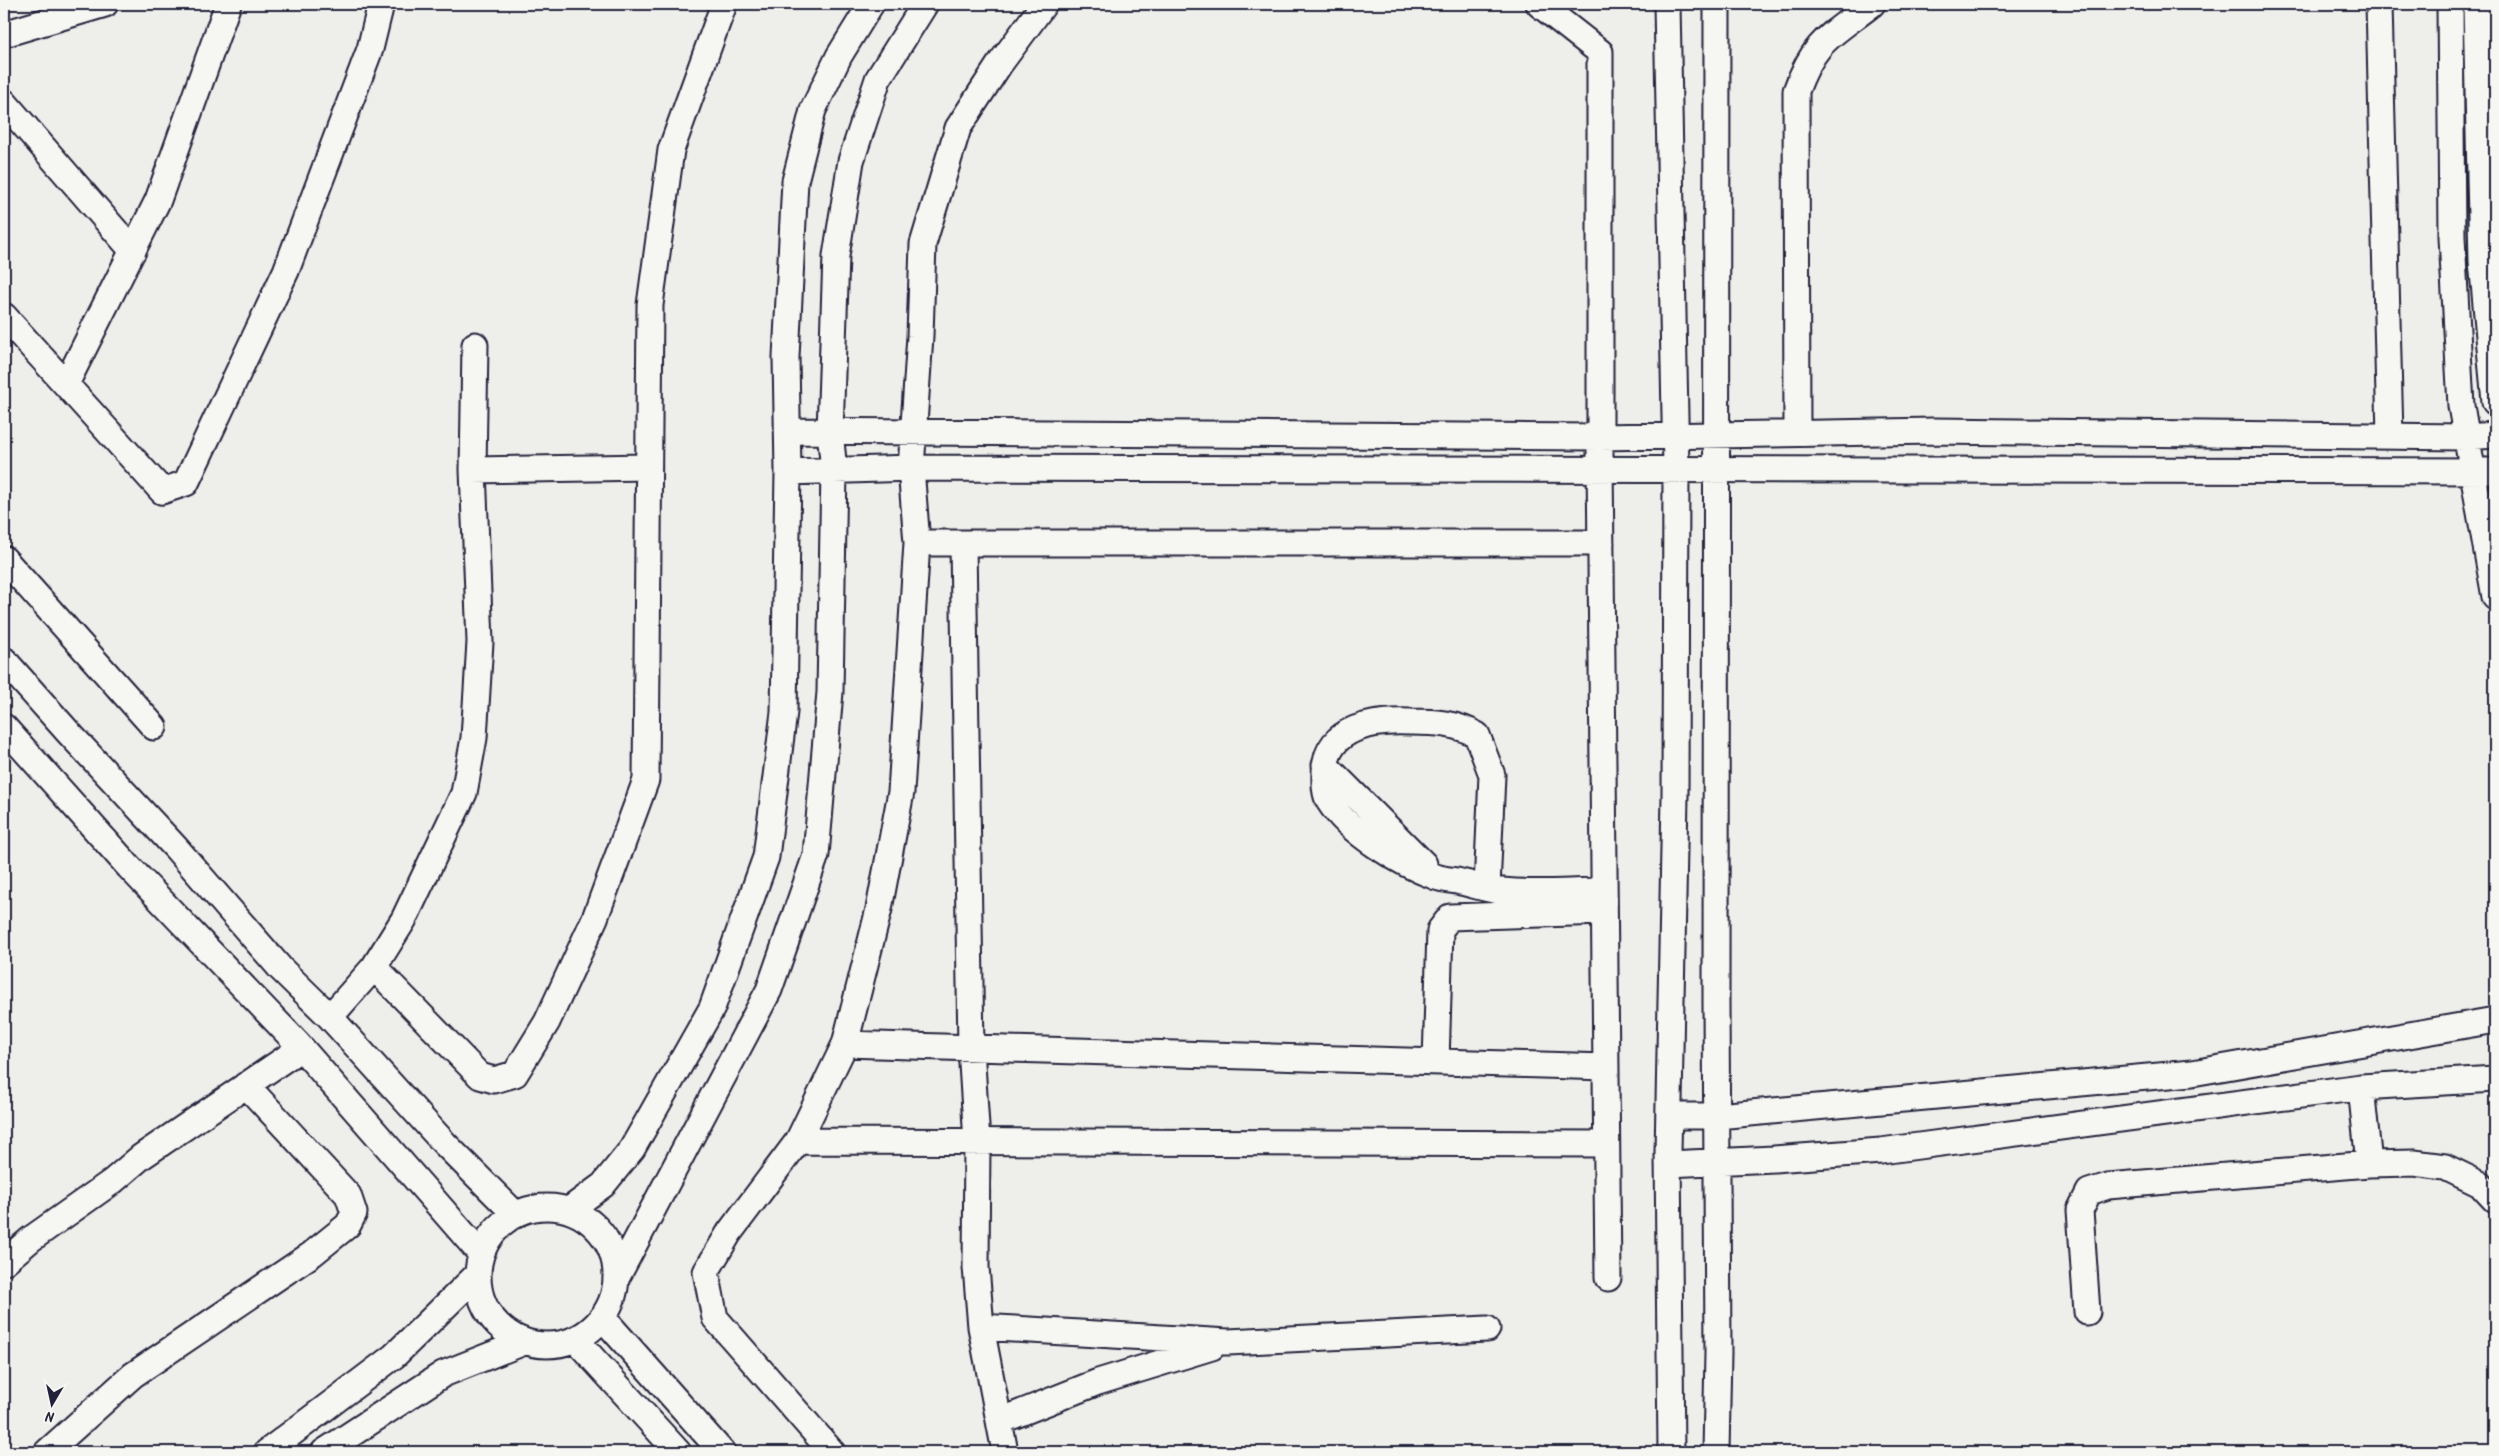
<svg xmlns="http://www.w3.org/2000/svg" width="2499" height="1456" viewBox="0 0 2499 1456" font-family="Kalam,sans-serif">
  <rect width="100%" height="100%" fill="#eeeeeb"/>
  <filter id="ink" filterUnits="userSpaceOnUse"><feTurbulence type="fractalNoise" baseFrequency=".02" numOctaves="2"/><feDisplacementMap in="SourceGraphic" scale="10" xChannelSelector="R" yChannelSelector="G"/><feConvolveMatrix kernelMatrix="1 2 1 2 8 2 1 2 1" color-interpolation-filters="sRGB"/></filter>
  <g filter="url(#ink)">
    <g fill="none" stroke-linecap="round" stroke-linejoin="round">
      <g stroke="#22223b" stroke-width="29">
        <path id="minor" d="M1539,4L1600,52V459L1608,1278
          M1667,4L1676,468L1675,796L1668,1153L1671,1452
          M2379,4L2390,436
          M2450,4L2452,237L2461,406L2495,597
          M2476,4L2482,261L2495,402
          M4,34L105,4
          M4,102L133,251
          M4,316L162,491L186,483L286,271L370,49L381,4
          M66,384L158,200L228,4
          M788,431L1600,437L1934,431L2466,437L2495,435
          M1797,433L1796,91C1815,39 1831,36 1872,4
          M473,470L648,467
          M788,472L911,468L2495,471
          M917,543H1601
          M963,544L971,1048L977,1142L976,1267L981,1327L1005,1452
          M4,559L154,727
          M4,660L68,732L176,848L281,969L330,1017L445,1144L516,1215
          M4,727L129,867L298,1044L481,1254
          M1325,765L1424,864
          M1487,888L1492,775L1477,735C1456,723 1435,722 1411,722C1376,720 1326,726 1325,771C1325,781 1324,792 1329,801C1349,833 1401,864 1436,877C1444,880 1453,880 1461,882C1475,885 1488,890 1502,891C1535,895 1571,891 1604,891
          M374,967L480,1076L494,1080L515,1074L547,1022L595,918L646,780L650,305L671,150L724,4
          M330,1017L374,967L404,919L464,793L474,738L480,642L473,470L475,345
          M845,1044L1606,1067
          M1436,1062L1440,930L1450,917L1604,912
          M2361,1087L2369,1164
          M1669,1116H1717L2192,1073L2495,1020
          M798,1141L1606,1144
          M1668,1164L1774,1159L1881,1151L2361,1087L2495,1079
          M478 1276a69 69 0 1 1 138 0a69 69 0 1 1-138 0Z
          M569,1210L603,1185L632,1149L712,1008L766,857L784,712L788,472L786,357L795,181L813,110L839,56L871,4
          M4,1262L31,1239L113,1181L141,1157L301,1048
          M617,1277L769,990L816,855L830,692L834,470L830,432L836,256L851,161L878,79L925,4
          M2087,1312L2080,1210L2089,1192L2108,1186L2369,1164L2414,1163L2445,1167L2480,1184L2495,1200
          M603,1318L722,1452
          M981,1327L1228,1342L1487,1329
          M576,1340L678,1452
          M1000,1421L1098,1382L1212,1347
          M47,1452L133,1375L312,1254L348,1225L354,1213L348,1195L246,1085
          M267,1452L394,1356L477,1275
          M324,1452L443,1374L524,1342
          M832,1452L715,1318L706,1272L729,1233L798,1141L845,1044L879,909L901,792L917,543L911,468L920,336L923,244L958,128L999,65L1044,4
          M1716,1452L1718,1353L1716,1001L1717,4"/>
      </g>
      <use href="#minor" stroke="#f6f6f2" stroke-width="25"/>
    </g>
  </g>
  <rect width="2499" height="1456" fill="none" stroke="#f6f6f2" stroke-width="20"/>
  <rect x="10" y="10" width="2479" height="1436" fill="none" stroke="#22223b" stroke-width="2" filter="url(#ink)"/>
  <g transform="translate(52 1404) rotate(189)" stroke="#f6f6f2" stroke-width="4" paint-order="stroke">
  <path d="M0-4L9 19L0 12L-9 19Z" fill="#22223b"/>
  <text y="-8" font-size="14" font-weight="bold" text-anchor="middle" fill="#22223b">N</text>
  </g>
</svg>
